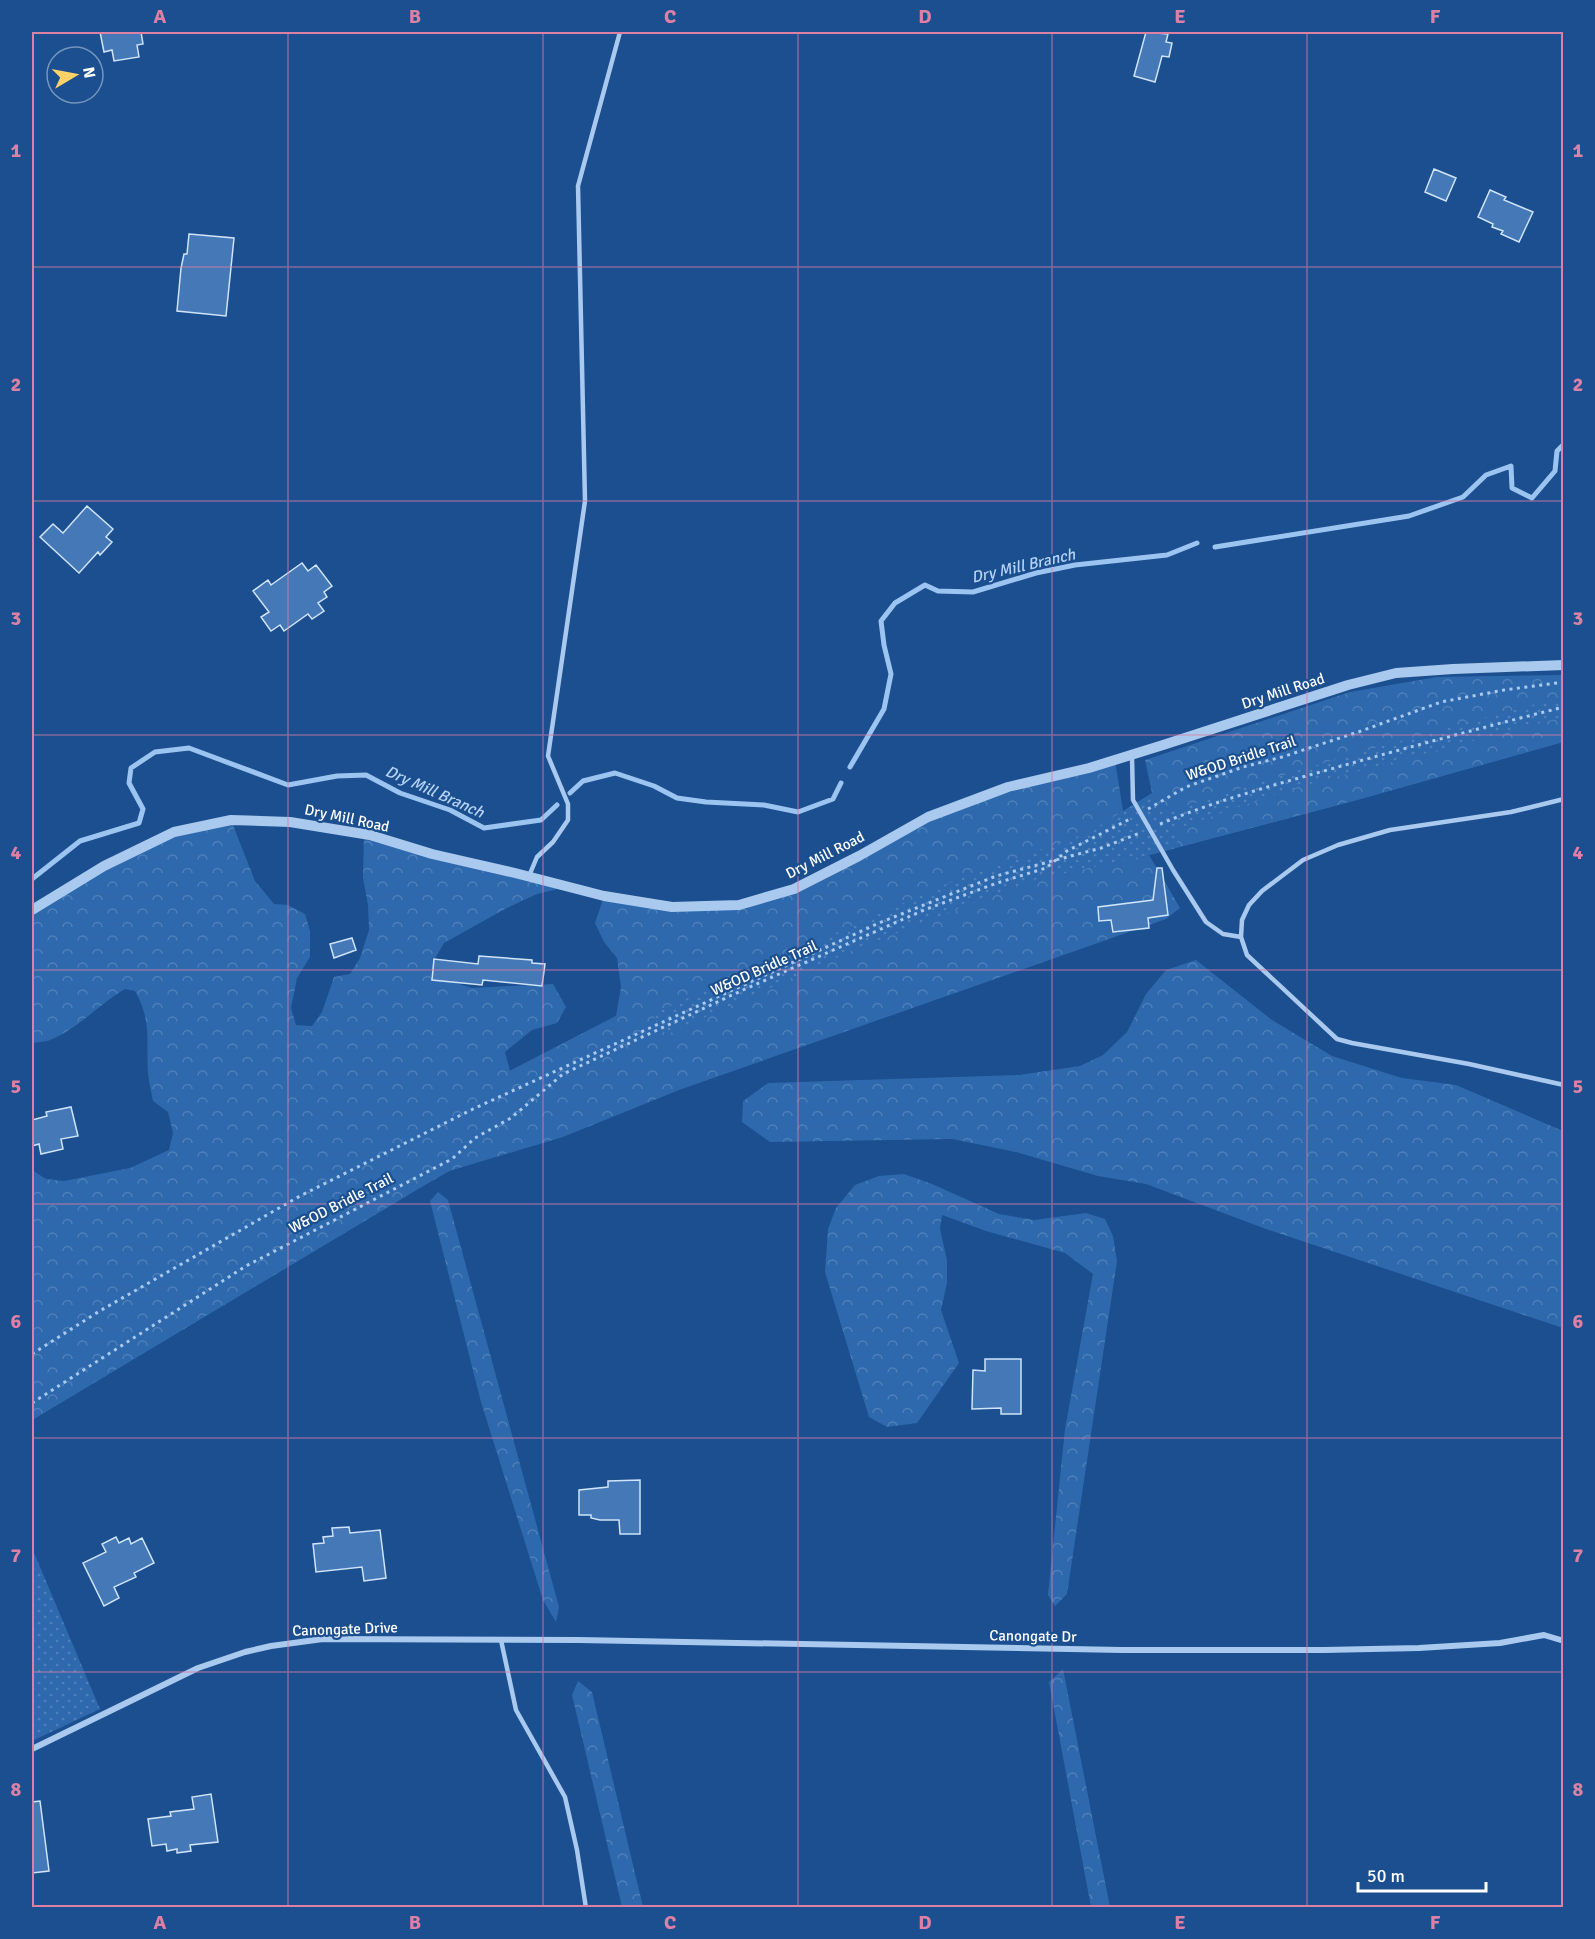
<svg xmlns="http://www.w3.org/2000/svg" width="1595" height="1939" viewBox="0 0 1595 1939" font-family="Signika,sans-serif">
  <defs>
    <pattern id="grass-dots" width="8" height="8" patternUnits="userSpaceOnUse" patternTransform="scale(1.5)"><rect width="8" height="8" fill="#2e69ad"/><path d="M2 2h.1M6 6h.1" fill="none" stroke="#4d80b9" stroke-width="1.8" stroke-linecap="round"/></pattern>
    <pattern id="forest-crowns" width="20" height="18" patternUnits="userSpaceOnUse" patternTransform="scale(1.5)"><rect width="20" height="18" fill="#2e69ad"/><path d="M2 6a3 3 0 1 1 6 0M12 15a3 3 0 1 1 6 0" fill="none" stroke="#4d80b9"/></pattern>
  </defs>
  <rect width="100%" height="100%" fill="#1b4f8f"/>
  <path fill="url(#grass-dots)" d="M1563,675V742L1357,800L1105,867L617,1075L425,1185L32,1420L438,1108L616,1016L1123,811L1152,793L1178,755Z
    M32,1548L100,1709L32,1741Z"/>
  <path fill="url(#forest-crowns)" d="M1563,675V697C1429,732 1296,769 1164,813L1152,793L1145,760L1350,692L1437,677Z
    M1563,717V742L1357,800L1179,847L1173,830L1287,790Z
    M1115,760L1123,811L1090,832L958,879L652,1014L666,1035L851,951L1029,881L1149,855L1180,908L1166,919L679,1090L563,1137L446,1172L32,1420V1170L46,1179L64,1181L130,1168L169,1150L173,1133L168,1112L153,1101C151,1092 149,1082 148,1073C146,1041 152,1021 135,991L125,989C99,1004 78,1029 50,1040C45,1042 37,1042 32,1043V910L174,832L231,820L255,881L274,904L288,905L305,914L310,931V957L297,978L291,1008L296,1025L312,1026L322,1012L334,977L350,974L360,958L369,930L368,905L363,878L364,834L566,887L537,894L505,909L444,943L433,962L436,977L472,988L553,984L566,1007L557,1023L532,1030L505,1052L510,1071L616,1016L621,987L617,958L604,942L595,923L604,896L717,906L794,889L928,817Z
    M1196,960L1272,1020L1332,1056L1402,1078L1456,1085L1563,1131V1328L1266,1229L1146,1184L1098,1176L1016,1152L952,1139L770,1142L742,1122L743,1101L768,1083L1019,1075L1080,1066L1103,1055L1127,1032L1146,994L1166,970Z
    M904,1174L932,1184L999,1214L1034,1220L1086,1213L1105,1219L1113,1236L1117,1261L1067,1594L1055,1606L1048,1595L1065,1429L1093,1274L1065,1253L986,1231L942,1215L940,1229L947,1260V1283L941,1310L959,1363L917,1423L887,1427L869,1417L825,1272L828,1229L836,1208L855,1185L879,1176Z
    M438,1192L448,1200L559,1607L556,1622L543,1600L481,1402L430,1201Z
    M1063,1669L1110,1907H1091L1049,1682Z
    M578,1681L592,1692L643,1907H622L572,1695Z"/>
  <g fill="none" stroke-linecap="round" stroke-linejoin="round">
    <path stroke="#9cc4f0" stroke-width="5" d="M1215,547L1409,516L1463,497L1486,475L1511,466L1512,488L1532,498L1555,471L1557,451L1564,444
      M850,767L884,709L891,674L884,645L881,621L895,603L925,585L938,591L973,592L1036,573L1075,565L1167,555L1197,543
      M570,793L583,781L615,773L654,786L677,798L706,802L764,805L798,812L833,799L841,783
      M32,879L80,841L139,823L143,809L129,783L131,768L155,752L189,748L288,785L337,776L366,775L400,793L450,810L484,828L541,820L557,805"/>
  </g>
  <path fill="#4478b7" stroke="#cfe3fa" stroke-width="1.5" d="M100,32H141L143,44L137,45L139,57L114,61L112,50L104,52Z
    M1146,32L1168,34L1166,42L1172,43L1169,57L1162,56L1155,82L1134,76Z
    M1434,169L1456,178L1446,201L1425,192Z
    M1490,190L1506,197L1504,200L1533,212L1519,242L1501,234L1503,231L1492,227L1493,224L1478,217Z
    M189,234L234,238L226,316L177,311L181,268L184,254H187Z
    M87,506L113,529L106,537L112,542L100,555L98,552L79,573L40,537L53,524L63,533Z
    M302,563L308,571L316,565L332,586L324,592L327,597L318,603L324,611L312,619L308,614L284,631L280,625L271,631L261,617L269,612L253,591L268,580L271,585Z
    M1157,868H1162L1168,915L1148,918L1149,928L1113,932L1111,920L1099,921L1098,907L1153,900Z
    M352,938L356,950L334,958L330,944Z
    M479,956L532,960V963L545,964L542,986L483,980L482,985L432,980L434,959L478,964Z
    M71,1107L78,1136L61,1139L63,1149L41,1154L39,1144L32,1146V1120L47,1116L46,1112Z
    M985,1359H1021V1414H1001V1408L972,1409L973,1370L985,1371Z
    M640,1480V1534H620L619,1520H600L591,1518V1515H579V1490L608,1487V1481Z
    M349,1527L350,1533L380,1530L386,1578L364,1581L362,1567L316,1572L313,1544L324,1543L323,1537L333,1536L332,1528Z
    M116,1537L119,1543L129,1538L131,1544L142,1538L154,1563L134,1573L136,1577L114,1587L119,1598L104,1606L83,1563L106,1552L102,1544Z
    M211,1794L218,1842L190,1845L191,1851L177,1853V1849L167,1851L166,1844L152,1846L148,1819L171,1816L170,1812L194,1809L192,1797Z
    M40,1801L49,1871L32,1873V1802Z"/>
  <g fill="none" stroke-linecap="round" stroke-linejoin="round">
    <path stroke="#a9c9ee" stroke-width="3" stroke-dasharray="3 4.5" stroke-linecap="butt" d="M1148,809L1186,787L1243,767L1282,757L1361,731L1441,702L1504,690L1564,682
      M1160,824C1217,800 1278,784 1338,767C1413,746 1488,726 1564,707
      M32,1354L98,1312L300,1196L473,1109L879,923L996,876L1101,848L1140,833
      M32,1403L246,1266L452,1159L475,1138L511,1118L563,1074L743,990L924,910L997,883L1046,868L1067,851L1132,818"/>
    <path stroke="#a9c9ee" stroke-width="4.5" d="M1132,756L1133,800L1173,870L1206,922L1223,934L1241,937
      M1564,799L1511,812L1390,830L1338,845L1303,860L1262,891L1249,905L1242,920L1241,937L1247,955L1337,1039L1352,1043L1469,1064L1564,1085
      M529,876L537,857L553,842L568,820V804L548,756L585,501L578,186L620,32
      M501,1640L516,1710L565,1797L577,1850L586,1908"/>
    <path stroke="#a9c9ee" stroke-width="6" d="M32,1749L198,1668L245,1652L271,1646L323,1639L579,1640L1122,1650H1324L1419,1648L1500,1643L1544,1635L1564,1641"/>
    <path stroke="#a9c9ee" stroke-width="10" d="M32,910L104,866L174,832L231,820L290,822L370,835L432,854L515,873L604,896L672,907L739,905L794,889L859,856L928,817L1008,787L1089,768L1163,745L1348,685L1396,673L1453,669L1564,665"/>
  </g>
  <path fill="none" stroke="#dd80a5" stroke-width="1.5" stroke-opacity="0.55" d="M288,32V1908M543,32V1908M798,32V1908M1052,32V1908M1307,32V1908M32,267H1564M32,501H1564M32,735H1564M32,970H1564M32,1204H1564M32,1438H1564M32,1672H1564"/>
  <g text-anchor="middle" stroke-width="4.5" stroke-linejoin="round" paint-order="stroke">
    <g font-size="15" fill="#fff" stroke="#1b4f8f">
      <text transform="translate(1283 691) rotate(-18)" y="5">Dry Mill Road</text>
      <text transform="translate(1241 758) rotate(-18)" y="5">W&amp;OD Bridle Trail</text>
      <text transform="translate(347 818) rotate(12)" y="5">Dry Mill Road</text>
      <text transform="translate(825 855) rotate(-27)" y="5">Dry Mill Road</text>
      <text transform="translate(764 968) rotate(-24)" y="5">W&amp;OD Bridle Trail</text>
      <text transform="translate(341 1203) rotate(-27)" y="5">W&amp;OD Bridle Trail</text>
      <text transform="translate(345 1629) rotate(-2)" y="5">Canongate Drive</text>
      <text transform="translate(1033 1636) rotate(1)" y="5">Canongate Dr</text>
    </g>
    <g font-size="16" font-style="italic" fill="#b5d3f5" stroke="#1b4f8f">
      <text transform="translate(1023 565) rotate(-13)" y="6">Dry Mill Branch</text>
      <text transform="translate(435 791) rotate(24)" y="6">Dry Mill Branch</text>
    </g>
  </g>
  <rect width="1595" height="1939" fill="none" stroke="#1b4f8f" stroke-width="66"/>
  <g transform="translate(75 75) rotate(80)"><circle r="28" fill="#1b4f8f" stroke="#7695bc" stroke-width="1.5"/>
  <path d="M0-4.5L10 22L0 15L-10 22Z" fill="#ffd166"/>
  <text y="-9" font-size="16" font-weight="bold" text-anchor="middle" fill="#ffffff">N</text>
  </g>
  <path d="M1358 1882v9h128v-9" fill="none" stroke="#ffffff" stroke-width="3"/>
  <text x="1367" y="1882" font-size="18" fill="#ffffff" stroke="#1b4f8f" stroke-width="4.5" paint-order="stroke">50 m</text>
  <rect x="33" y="33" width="1529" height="1873" fill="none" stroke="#dd80a5" stroke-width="2"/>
  <g font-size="20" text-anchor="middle" font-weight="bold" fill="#dd80a5">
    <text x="160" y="23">A</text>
    <text x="415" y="23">B</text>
    <text x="670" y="23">C</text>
    <text x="925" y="23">D</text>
    <text x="1180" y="23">E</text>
    <text x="1435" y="23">F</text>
    <text x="16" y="157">1</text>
    <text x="1578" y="157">1</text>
    <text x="16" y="391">2</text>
    <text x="1578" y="391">2</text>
    <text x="16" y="625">3</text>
    <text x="1578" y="625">3</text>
    <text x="16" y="859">4</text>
    <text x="1578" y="859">4</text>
    <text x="16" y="1093">5</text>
    <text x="1578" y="1093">5</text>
    <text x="16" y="1328">6</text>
    <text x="1578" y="1328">6</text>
    <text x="16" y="1562">7</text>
    <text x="1578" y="1562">7</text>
    <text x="16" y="1796">8</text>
    <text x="1578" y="1796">8</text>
    <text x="160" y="1929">A</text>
    <text x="415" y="1929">B</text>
    <text x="670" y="1929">C</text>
    <text x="925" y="1929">D</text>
    <text x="1180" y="1929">E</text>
    <text x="1435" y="1929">F</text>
  </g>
</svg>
